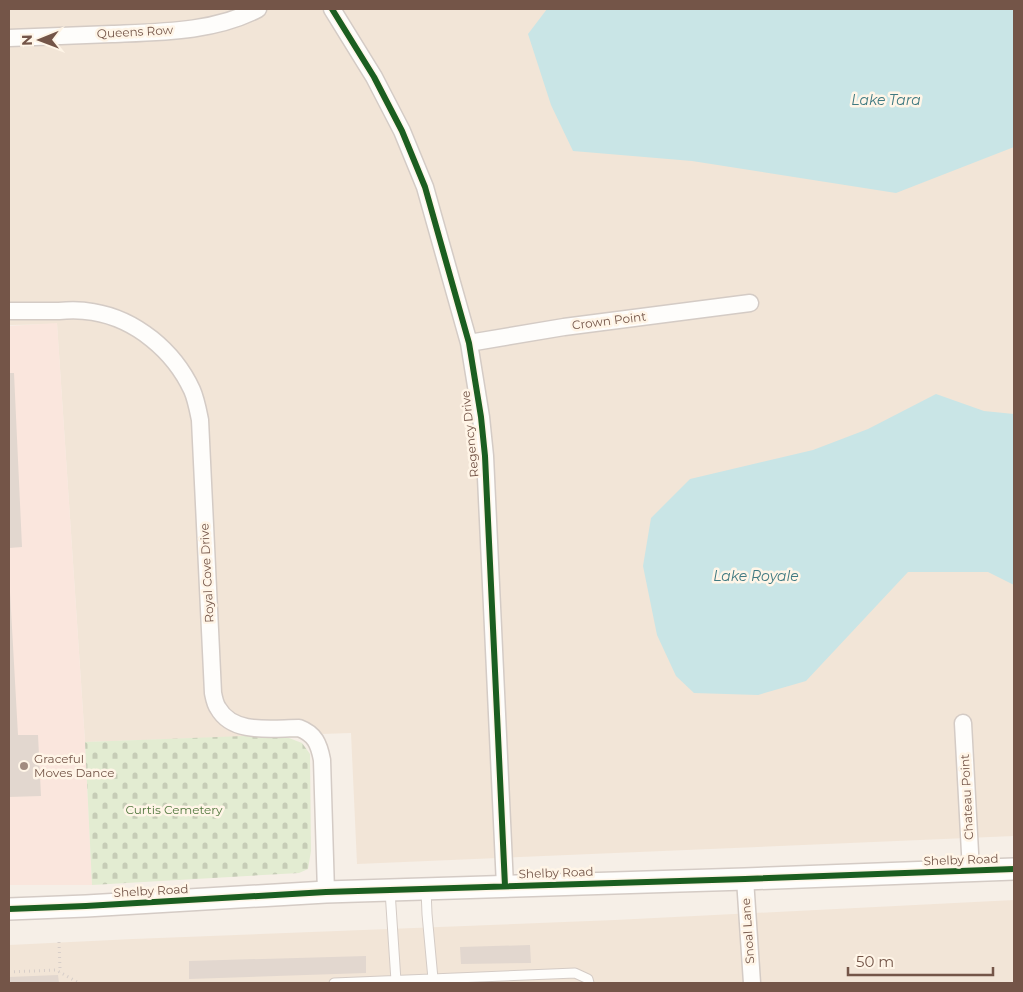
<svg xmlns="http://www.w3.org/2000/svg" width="1023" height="992" viewBox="0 0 1023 992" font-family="Montserrat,sans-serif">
  <defs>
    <pattern id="cemetery-stones" width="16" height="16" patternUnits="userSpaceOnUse" patternTransform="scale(1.25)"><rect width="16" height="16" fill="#e3ecd2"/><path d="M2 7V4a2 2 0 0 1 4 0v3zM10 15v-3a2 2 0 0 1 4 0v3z" fill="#c6ccb6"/></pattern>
  </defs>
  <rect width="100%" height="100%" fill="#f6efe7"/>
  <path fill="#f2e5d7" d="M9,9H1014V836L357,864L351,733L85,742L57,324L9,325Z
    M1014,900V983H9V945L133,939L615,920Z"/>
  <path fill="#fae6dd" d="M57,323L85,742L92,885H9V326Z"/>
  <path fill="url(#cemetery-stones)" d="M244,736L289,738L302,743L310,754L311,851L308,869L299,873L92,885L85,742Z"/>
  <path fill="#c9e5e6" d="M547,9H1014V147L896,193L692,161L573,151L551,105L528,34Z
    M936,394L984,411L1014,414V585L988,572H908L806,681L758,695L694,693L676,676L657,635L643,566L651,518L690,479L813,450L868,429Z"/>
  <path fill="#e2d7cf" d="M9,373H14L22,547L9,548Z
    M9,592H10L18,735H38L41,796L9,797Z
    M530,945L531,963L461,964L460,947Z
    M366,956V973L189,979V961Z
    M58,975L59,983H9V977Z"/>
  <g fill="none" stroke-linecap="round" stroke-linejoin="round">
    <g stroke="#d4cbc5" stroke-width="11">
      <path id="service" d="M426,889L427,914L433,979
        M390,891L396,981
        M334,983L575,973L588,979L589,983"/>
    </g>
    <g stroke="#d4cbc5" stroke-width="19">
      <path id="minor" d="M332,9L374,77L402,131L425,187L469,343L481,417L485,456L505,886
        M9,38C43,37 78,35 112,34C161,32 214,32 258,9
        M9,311C25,311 42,311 59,311C70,310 82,310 93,312C136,319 174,351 192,390C196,399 198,410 200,420L213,693C214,698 215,704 218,708C233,735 272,728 299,728C315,734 319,744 322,760L326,892
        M469,343L564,327L750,303
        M963,723L971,871
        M745,879L752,983"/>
    </g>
    <g stroke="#d4cbc5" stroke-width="24">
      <path id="tertiary" d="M9,909L86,906L326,892L745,879L1014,869"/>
    </g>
    <path stroke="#d7cec9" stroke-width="3" stroke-dasharray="1 4" stroke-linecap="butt" d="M59,942L60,969L59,972
      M9,972L56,970L79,983"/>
    <use href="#service" stroke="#fefdfb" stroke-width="9"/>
    <use href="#minor" stroke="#fefdfb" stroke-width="16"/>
    <use href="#tertiary" stroke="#fefdfb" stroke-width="21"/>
    <g stroke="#fff5e7" stroke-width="9">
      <path id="cycleway" d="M332,9L374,77L402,131L425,187L469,343L481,417L485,456L505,886
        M9,909L86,906L326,892L745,879L1014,869"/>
    </g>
    <use href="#cycleway" stroke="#1b5e20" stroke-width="6"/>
  </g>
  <circle fill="#a28b80" stroke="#fff5e7" stroke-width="2" cx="24" cy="766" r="5"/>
  <g text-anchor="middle" stroke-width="5" stroke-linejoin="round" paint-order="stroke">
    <g font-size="12" fill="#745548" stroke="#fff5e7">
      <text transform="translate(135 32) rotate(-3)" y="4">Queens Row</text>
      <text transform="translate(609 321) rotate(-7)" y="4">Crown Point</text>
      <text transform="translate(470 434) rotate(-96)" y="4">Regency Drive</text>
      <text transform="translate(207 573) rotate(-93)" y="4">Royal Cove Drive</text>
      <text transform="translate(967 797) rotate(-93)" y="4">Chateau Point</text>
      <text transform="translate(961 860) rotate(-2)" y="4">Shelby Road</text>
      <text transform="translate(556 873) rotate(-2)" y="4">Shelby Road</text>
      <text transform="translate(151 891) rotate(-3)" y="4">Shelby Road</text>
      <text transform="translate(748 931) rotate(-94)" y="4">Snoal Lane</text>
    </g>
    <g font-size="12" fill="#745548" stroke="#fff5e7" text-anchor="start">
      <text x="34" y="763">Graceful<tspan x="34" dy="14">Moves Dance</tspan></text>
    </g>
    <g font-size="12" fill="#547940" stroke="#fff5e7">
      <text x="174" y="814">Curtis Cemetery</text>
    </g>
    <g font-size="14" font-style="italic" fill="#3f7981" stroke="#fff5e7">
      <text x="886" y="105">Lake Tara</text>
      <text x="756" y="581">Lake Royale</text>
    </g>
  </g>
  <rect width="1023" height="992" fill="none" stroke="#745548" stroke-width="20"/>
  <g transform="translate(40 40) rotate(269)" stroke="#fff5e7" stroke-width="4" paint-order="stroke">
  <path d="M0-4L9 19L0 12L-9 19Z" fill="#745548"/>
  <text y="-8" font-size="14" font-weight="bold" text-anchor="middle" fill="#745548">N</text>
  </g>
  <path d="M848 967v8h145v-8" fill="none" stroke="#745548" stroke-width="2.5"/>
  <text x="856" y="967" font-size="15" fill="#745548" stroke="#fff5e7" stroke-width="4" paint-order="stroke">50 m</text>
</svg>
